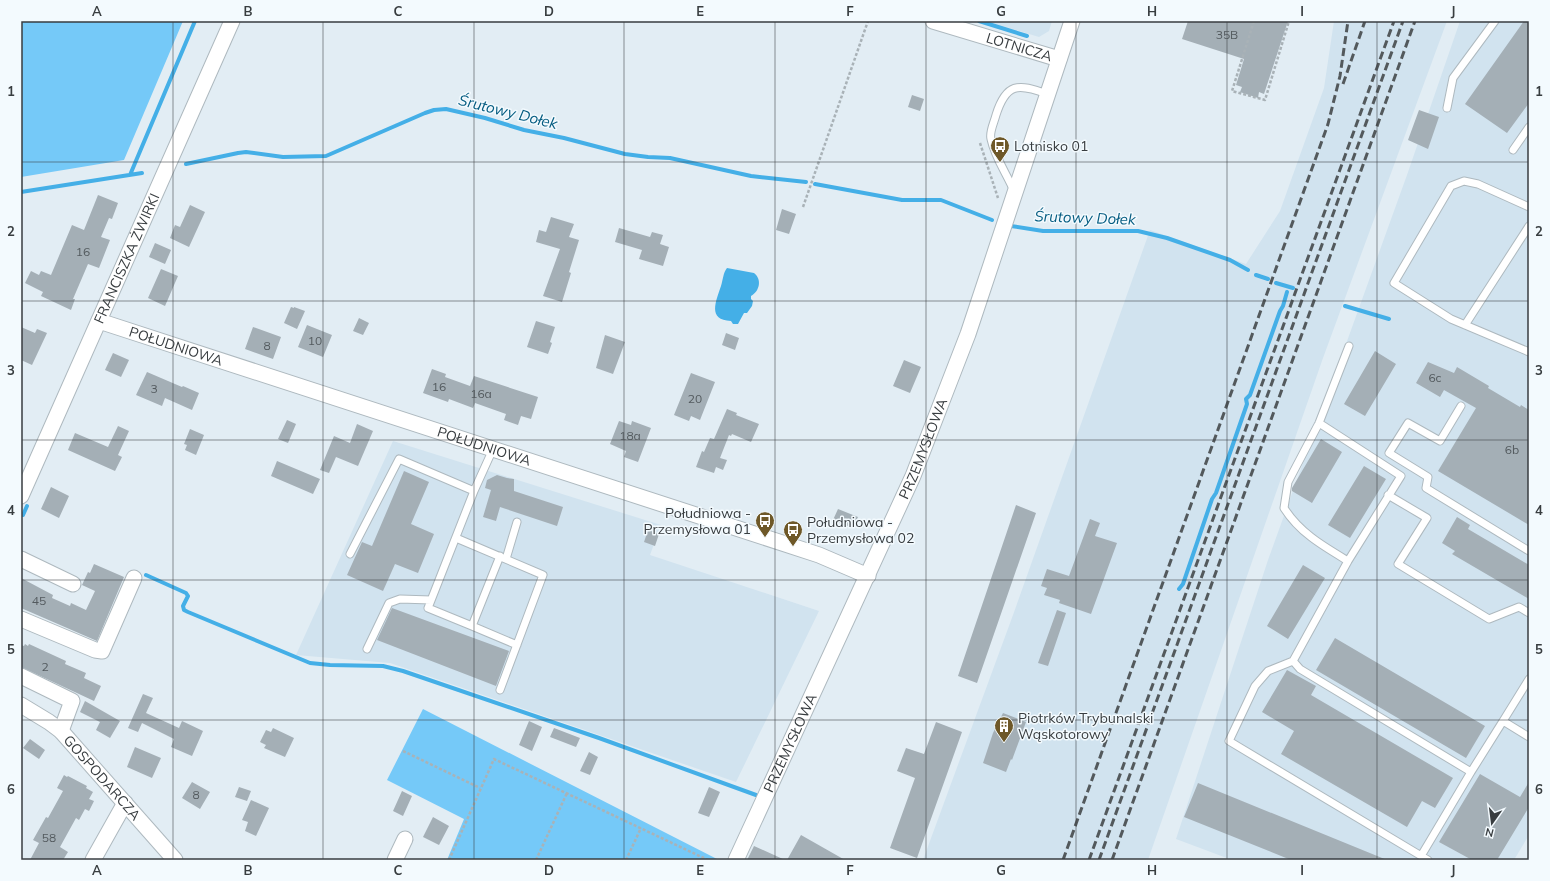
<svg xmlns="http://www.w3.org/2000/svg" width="1550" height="881" viewBox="0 0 1550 881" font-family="Mulish,sans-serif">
  <rect width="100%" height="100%" fill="#e2edf4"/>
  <path fill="#d1e3ef" d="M986,21H1052L1049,31L1039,37Z
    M1334,21H1447L1323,358L1148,860H923L1013,615L1150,230L1246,264L1280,211L1324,88Z
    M1460,21H1529V835L1514,860H1232L1176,839L1268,560L1407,175Z
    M393,441L661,525L650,555L819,611L736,782L390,663L296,655Z"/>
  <path fill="#75c9f8" d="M21,21H183L124,160L21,177Z
    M423,709L717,859L716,860H447L464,819L387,780Z"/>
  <path fill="#44afe7" d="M727,268L754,273C762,279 760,291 751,296V299L753,301L752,306L747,313H744L738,324H733L731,321C707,320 716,301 721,286C723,280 723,273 727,268Z"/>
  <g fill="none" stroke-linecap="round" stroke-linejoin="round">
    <path stroke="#44afe7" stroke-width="4" d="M979,21L1027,36
      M186,164L238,153L246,152L283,157L326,156L425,113L434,110L446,109L485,118L524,130L564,138L625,154L648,157L670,158L751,176L806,182
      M130,175L195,21
      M815,184L902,200H941L992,220
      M21,192L142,173
      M1011,226L1043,231H1138L1167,238L1230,260L1248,270
      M1256,275L1268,279
      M1276,283L1293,288
      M1345,306L1389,319
      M23,515L27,506
      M146,575L186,593L188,596L183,606L184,610L188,612L310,663L330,665L383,666L403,671L599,738L756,795
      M1179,589L1183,584L1212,499L1216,493L1247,404L1246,399L1250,395L1280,311L1283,306L1287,292"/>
  </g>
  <path fill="#a4afb6" d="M1188,21H1288L1264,94L1259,92L1258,98L1240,92L1242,87L1236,85L1244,59L1182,39Z
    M1524,21H1529V103L1507,133L1465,104Z
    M912,95L924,99L920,111L908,107Z
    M1419,110L1439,117L1428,149L1408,140Z
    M98,195L118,203L112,219L109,218L101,237L110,240L99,268L88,264L73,299H75L71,310L41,296L43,292L25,283L31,271L39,275L41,271L51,275L72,225L84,230Z
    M190,205L205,212L189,247L170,238L175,225L180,227Z
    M782,209L796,214L789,234L776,230Z
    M551,217L574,224L569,237L579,240L569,272L571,273L562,302L543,296L560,249L536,242L539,230L546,232Z
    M619,228L650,237L652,232L663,235L660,244L669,247L663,266L639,259L642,250L615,242Z
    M155,243L171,250L165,264L149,257Z
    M161,269L178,276L165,306L148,298Z
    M291,307L294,308V307L305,311L297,329L284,323Z
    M359,318L369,323L363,335L353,331Z
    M536,321L555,327L550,342L552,343L548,354L527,347Z
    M307,325L332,335L323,357L298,347Z
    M21,327L35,333L37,329L47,333L32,365L21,360Z
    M253,327L281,337L273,359L245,349Z
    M726,333L739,338L735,350L722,345Z
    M605,335L625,342L613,374L596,368Z
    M1375,351L1396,364L1365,416L1344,404Z
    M113,353L129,360L121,377L105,370Z
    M904,360L921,367L910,393L893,386Z
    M1428,362L1454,373L1457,367L1489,386L1488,388L1520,407L1521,405L1529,410V525L1438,471L1476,408L1444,390L1440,397L1416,383Z
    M432,369L446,374L445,377L470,386L474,376L538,397L531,419L521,416L518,425L504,420L506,414L475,403L473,408L449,399L448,402L423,393Z
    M147,372L182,387L183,386L199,393L192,410L165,398L162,406L136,395Z
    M691,373L715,382L700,420L691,416L689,421L674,415Z
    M727,409L737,413L736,415L759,424L751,442L732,434L731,436L729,435L720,458L727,460L723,470L716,467L714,473L696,467L702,451L704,452L710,438L714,439Z
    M287,420L296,424L288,443L278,439Z
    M619,421L631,425L632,421L651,428L638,462L624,457L626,451L610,444Z
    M357,424L373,431L358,466L336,457L329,473L320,470L334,436L350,443Z
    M118,426L129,431L118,455L122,457L115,471L68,450L75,433L108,447Z
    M190,429L204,435L196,455L185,450L187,445L184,444Z
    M1321,439L1342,452L1312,503L1292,491V488Z
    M277,461L320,479L313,494L271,476Z
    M1364,466L1386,479L1350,538L1328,525Z
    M404,471L429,482L411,524L434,534L418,573L395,564L383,591L347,575L362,542L372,546Z
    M497,475L507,478L514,479V491L563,507L557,526L500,507L496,521L483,517L491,490L485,488L487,480Z
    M51,487L69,496L59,518L41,509Z
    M1016,505L1036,513L977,683L958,676Z
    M838,509L858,517L853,528L833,520Z
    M1457,517L1470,525L1468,529L1529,565V599L1452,554L1455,551L1442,543Z
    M1090,519L1100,523L1095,536L1117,543L1091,614L1059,603L1060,600L1044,595L1047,588L1041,586L1047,569L1069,576Z
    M648,530L659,534L655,546L644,542Z
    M94,564L124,577L97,641L21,608V578L53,595L52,598L70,606L71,603L86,610L95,591L82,585L88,572L90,573Z
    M1303,565L1325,578L1288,639L1267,626Z
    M392,608L509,651L496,686L377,640Z
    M1057,610L1066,613L1048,666L1038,663Z
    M1335,638L1485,726L1466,758L1316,670Z
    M25,644L28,646L29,644L66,661L65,664L86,673L84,678L101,686L94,701L21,667V645L24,646Z
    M1287,670L1316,686L1311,695L1453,778L1435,808L1422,801L1407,827L1281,754L1294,731L1262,712Z
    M143,694L153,698L146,713L179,728L182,721L203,731L192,756L171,747L174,739L142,723L138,732L128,728Z
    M85,701L120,721L110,738L96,730L100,722L80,712Z
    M1003,713L1026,722L1012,760L1011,759L1006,772L983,763L993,733Z
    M529,721L542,727L532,751L519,745Z
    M936,722L962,732L917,858L890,848L915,778L897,771L906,748L924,754Z
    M273,728L294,738L285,757L264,748L266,745L260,742L266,730L271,732Z
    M554,728L580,738L576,747L550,737Z
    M30,739L45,750L39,759L23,748Z
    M135,747L161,758L152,778L127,767Z
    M589,752L598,757L590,775L580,771Z
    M1480,774L1520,797L1529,782V807L1497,860H1472L1439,842Z
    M64,775L67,777L68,776L87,786L86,788L93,792L89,799L94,801L89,811L85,809L79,820L76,818L60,847L68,852L63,860H30L39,843L33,840L46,817L48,818L63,791L57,788Z
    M192,782L210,792L200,809L182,798Z
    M1198,783L1387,860H1291L1184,817Z
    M239,787L251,791L247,801L235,797Z
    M709,787L720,792L709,817L698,813Z
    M402,791L412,796L403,816L393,811Z
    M251,800L269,808L256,836L245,831L248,822L242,820Z
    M433,817L449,826L439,845L423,837Z
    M801,835L845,860H787Z
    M754,846L785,860H747Z"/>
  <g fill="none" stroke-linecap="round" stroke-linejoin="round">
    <g stroke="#aeb9bf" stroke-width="9">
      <path id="lane" d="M1447,108L1453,78L1495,21
        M1513,150L1529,127
        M1014,191C1007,174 995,158 991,139C989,132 994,123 996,115C1006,83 1018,83 1047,94
        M1529,207L1478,184L1464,181L1451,186L1394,283L1451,319L1529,352
        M1465,325L1529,226
        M1461,406L1440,441L1408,423L1389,453L1428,477L1426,488L1529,551
        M1319,423L1401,476L1348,561L1293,661L1268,671L1255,686L1229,741L1428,860
        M493,449L474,491L428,608L472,626L500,556
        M1388,495L1427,518L1398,564L1489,619L1519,607L1529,613
        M456,538L543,575L500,690
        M350,554L399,459L474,491
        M506,559L517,522
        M1348,561C1323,546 1300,533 1284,508L1288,482L1319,423L1349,346
        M472,626L517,645
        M367,649L389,603L400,599L431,600
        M1293,661L1300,669L1471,772
        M1529,679L1503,721L1529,737
        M1421,856L1471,772L1503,721"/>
    </g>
    <g stroke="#aeb9bf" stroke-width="17">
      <g id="street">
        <path id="s1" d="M933,21L1059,59"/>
        <path id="s2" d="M99,321L819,555L868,576"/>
        <path id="s3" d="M21,496L232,21"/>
        <path d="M21,559L73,584"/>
        <path d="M21,619L95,650L102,651L134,578"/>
        <path d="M21,676L72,701L61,731"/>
        <path id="s4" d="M21,705L49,722L61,731L175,860"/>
        <path d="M93,860L125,803"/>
        <path d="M395,860L405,839"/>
        <path id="s5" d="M736,860L913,476L968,334L1072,21"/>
      </g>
    </g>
    <path stroke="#a9b2b7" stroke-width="2.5" stroke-dasharray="3 2" stroke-linecap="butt" d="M1254,21L1232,91L1265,100L1289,21
      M980,143L998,198
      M803,207L868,21
      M403,751L480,788
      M449,860L494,759L708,860
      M536,860L567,793
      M626,860L641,828
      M1528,860L1529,858"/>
    <use href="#lane" stroke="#fff" stroke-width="7"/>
    <use href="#street" stroke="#fff" stroke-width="15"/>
    <path stroke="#53595c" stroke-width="3" stroke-dasharray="8 4" stroke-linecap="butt" d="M1343,84L1365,21
      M1063,860L1328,124L1340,76L1348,21
      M1089,860L1394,21
      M1099,860L1403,21
      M1112,860L1415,21"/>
  </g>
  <path fill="none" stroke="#383d40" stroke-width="1" stroke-opacity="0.55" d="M173,21V860M323,21V860M474,21V860M624,21V860M775,21V860M926,21V860M1076,21V860M1227,21V860M1377,21V860M21,162H1529M21,301H1529M21,440H1529M21,580H1529M21,720H1529"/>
  <defs>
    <g id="bus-pin" transform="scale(1)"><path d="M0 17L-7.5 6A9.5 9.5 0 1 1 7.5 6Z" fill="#6e5828" stroke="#f3fafe"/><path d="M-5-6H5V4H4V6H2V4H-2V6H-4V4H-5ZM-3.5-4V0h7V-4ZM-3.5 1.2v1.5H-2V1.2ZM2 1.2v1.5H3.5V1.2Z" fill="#fff"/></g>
    <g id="building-pin" transform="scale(1)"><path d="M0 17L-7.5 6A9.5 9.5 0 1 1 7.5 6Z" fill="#6e5828" stroke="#f3fafe"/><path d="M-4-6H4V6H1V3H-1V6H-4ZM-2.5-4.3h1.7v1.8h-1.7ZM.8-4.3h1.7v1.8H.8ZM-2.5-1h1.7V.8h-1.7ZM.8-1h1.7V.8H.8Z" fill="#fff"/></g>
  </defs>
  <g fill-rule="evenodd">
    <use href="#bus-pin" x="1000" y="146"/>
    <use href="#bus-pin" x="765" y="521"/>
    <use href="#bus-pin" x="793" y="530"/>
    <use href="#building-pin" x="1004" y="726"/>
  </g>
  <g text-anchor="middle" stroke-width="3" stroke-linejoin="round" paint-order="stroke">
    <g font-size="12" fill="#535a5e">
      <text x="1227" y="39">35B</text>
      <text x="83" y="256">16</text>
      <text x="315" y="345">10</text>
      <text x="267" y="350">8</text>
      <text x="1435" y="382">6c</text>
      <text x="439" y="391">16</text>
      <text x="154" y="393">3</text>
      <text x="481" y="398">16a</text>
      <text x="695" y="403">20</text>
      <text x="630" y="440">18a</text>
      <text x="1512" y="454">6b</text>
      <text x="39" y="605">45</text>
      <text x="45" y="671">2</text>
      <text x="196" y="799">8</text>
      <text x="49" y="842">58</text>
    </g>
    <g font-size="14" fill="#383d40" stroke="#f3fafe">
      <text dy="5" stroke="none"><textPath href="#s1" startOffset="90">LOTNICZA</textPath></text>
      <text dy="5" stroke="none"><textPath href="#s3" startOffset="260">FRANCISZKA ŻWIRKI</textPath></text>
      <text dy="5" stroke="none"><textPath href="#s2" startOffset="81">POŁUDNIOWA</textPath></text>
      <text dy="5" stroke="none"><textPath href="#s2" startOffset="405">POŁUDNIOWA</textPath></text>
      <text dy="5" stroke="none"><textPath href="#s5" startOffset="452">PRZEMYSŁOWA</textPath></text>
      <text dy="5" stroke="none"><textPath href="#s5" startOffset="129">PRZEMYSŁOWA</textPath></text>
      <text dy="5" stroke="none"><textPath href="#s4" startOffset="110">GOSPODARCZA</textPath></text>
    </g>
    <g font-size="14" fill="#383d40" stroke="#f3fafe" text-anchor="start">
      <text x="1014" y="151">Lotnisko 01</text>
      <text x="751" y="518" text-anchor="end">Południowa -<tspan x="751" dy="16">Przemysłowa 01</tspan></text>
      <text x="807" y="527">Południowa -<tspan x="807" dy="16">Przemysłowa 02</tspan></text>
      <text x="1018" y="723">Piotrków Trybunalski<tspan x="1018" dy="16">Wąskotorowy</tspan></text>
    </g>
    <g font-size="15" font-style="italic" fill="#055c81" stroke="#f3fafe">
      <text transform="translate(508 112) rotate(14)" y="5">Śrutowy Dołek</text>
      <text transform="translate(1085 218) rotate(2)" y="5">Śrutowy Dołek</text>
    </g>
  </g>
  <rect width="1550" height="881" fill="none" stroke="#f3fafe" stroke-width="44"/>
  <g transform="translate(1492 823) rotate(194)" stroke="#f3fafe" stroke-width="3" paint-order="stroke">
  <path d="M0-3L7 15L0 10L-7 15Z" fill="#383d40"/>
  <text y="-6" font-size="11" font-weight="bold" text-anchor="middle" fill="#383d40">N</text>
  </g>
  <rect x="22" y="22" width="1506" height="837" fill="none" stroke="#383d40" stroke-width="1.5"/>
  <g font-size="13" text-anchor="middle" font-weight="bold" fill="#383d40">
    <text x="97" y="16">A</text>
    <text x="248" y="16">B</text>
    <text x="398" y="16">C</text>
    <text x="549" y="16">D</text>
    <text x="700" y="16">E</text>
    <text x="850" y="16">F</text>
    <text x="1001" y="16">G</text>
    <text x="1152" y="16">H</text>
    <text x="1302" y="16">I</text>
    <text x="1453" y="16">J</text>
    <text x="11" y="96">1</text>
    <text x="1539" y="96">1</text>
    <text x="11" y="236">2</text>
    <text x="1539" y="236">2</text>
    <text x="11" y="375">3</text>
    <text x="1539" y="375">3</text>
    <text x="11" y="515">4</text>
    <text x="1539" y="515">4</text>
    <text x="11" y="654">5</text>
    <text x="1539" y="654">5</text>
    <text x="11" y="794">6</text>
    <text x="1539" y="794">6</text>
    <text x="97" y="875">A</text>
    <text x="248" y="875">B</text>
    <text x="398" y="875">C</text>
    <text x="549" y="875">D</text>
    <text x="700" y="875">E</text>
    <text x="850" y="875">F</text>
    <text x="1001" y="875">G</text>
    <text x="1152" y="875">H</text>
    <text x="1302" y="875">I</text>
    <text x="1453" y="875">J</text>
  </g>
</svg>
